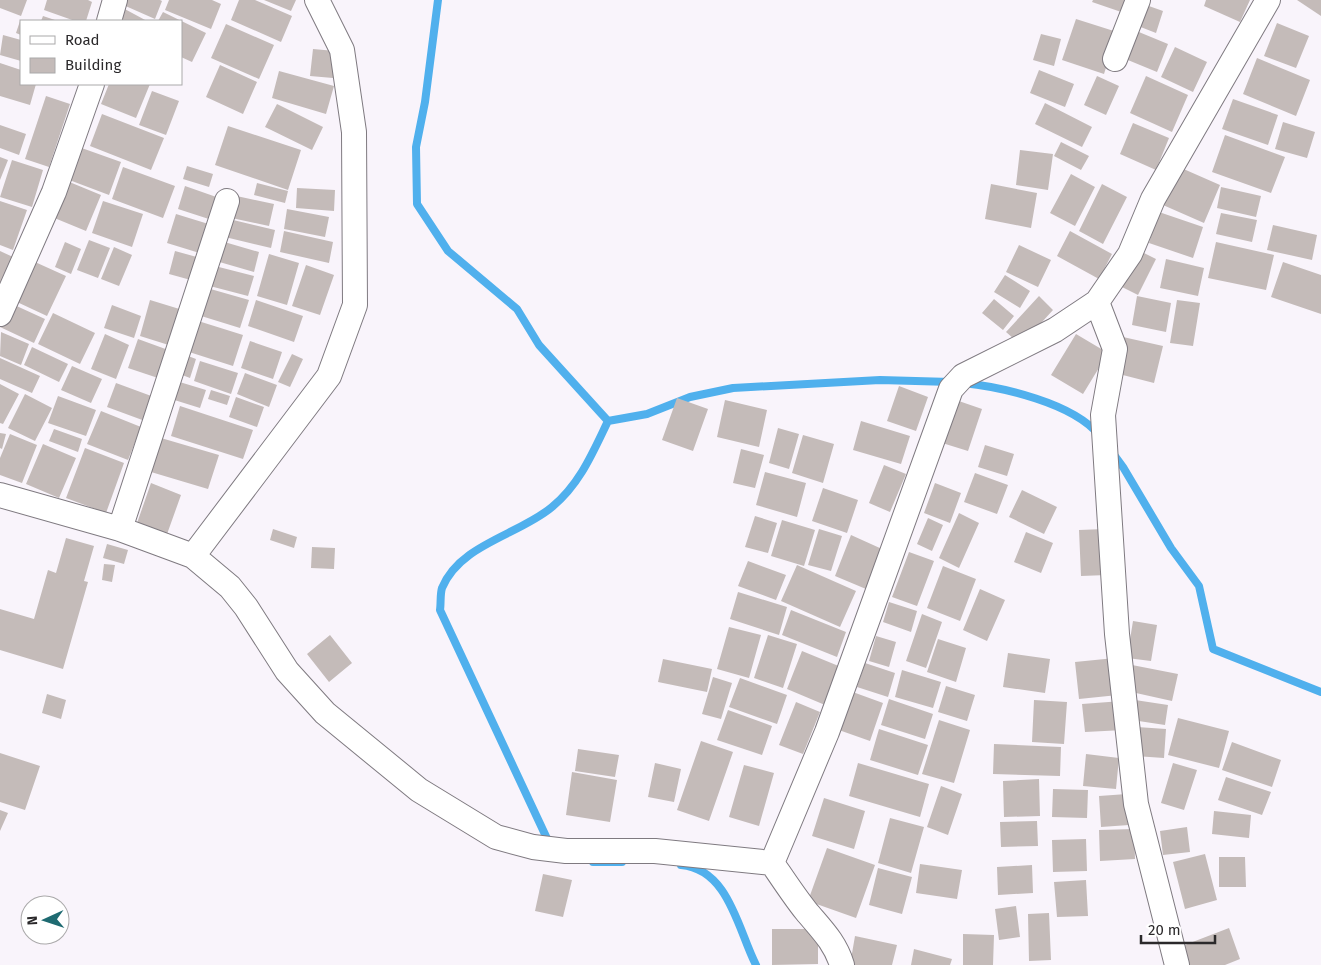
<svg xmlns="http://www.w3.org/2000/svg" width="1321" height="965" viewBox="0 0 1321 965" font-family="'Fira Sans',sans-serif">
  <rect width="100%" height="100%" fill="#f9f4fb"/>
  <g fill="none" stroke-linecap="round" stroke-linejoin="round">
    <path stroke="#50b0ed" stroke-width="8" d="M438,0L425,102L416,147L417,204L448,251L517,309L539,345L608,421L647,414L690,397L733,388L880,380L951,382
      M963,383C1002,387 1073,403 1099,435
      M1112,452L1123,467L1171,548L1199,586L1213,649L1321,692
      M550,845L440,610C441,604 440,594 442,588C460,544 519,535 552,507C580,484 593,452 608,421
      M593,862H622
      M681,865C729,869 738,930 756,965"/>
  </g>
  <path fill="#c4bbb9" d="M0,0H27L21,16L0,8Z
    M47,0H88L92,2L86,21H75L44,10Z
    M123,0H160L162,1L155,19L121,4Z
    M169,0H212L221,4L211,29L165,10Z
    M239,0H255L292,16L281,42L231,20Z
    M264,0H296L291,11Z
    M1093,0H1134L1130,15L1092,2Z
    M1206,0H1250L1240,22L1204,6Z
    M1297,0H1321V16Z
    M1146,5L1163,11L1156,33L1138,26Z
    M121,7L147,21H114Z
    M163,12L206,33L192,62L181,57V21H158Z
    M43,16L58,21H41Z
    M1076,19L1117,32L1104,74L1062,60Z
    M20,21L21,22V35L16,33Z
    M1277,23L1309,36L1296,68L1264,56Z
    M226,24L274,45L259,79L211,58Z
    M1134,30L1168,44L1157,72L1123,58Z
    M1041,34L1061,39L1054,66L1033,60Z
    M3,35L21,40V61L0,55Z
    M1175,47L1207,62L1193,92L1161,77Z
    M313,49L335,51L333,78L310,76Z
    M1257,58L1310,80L1296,116L1243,94Z
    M0,63L21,70V84H36L30,105L0,96Z
    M220,65L257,82L243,114L206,97Z
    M1039,70L1074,84L1065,107L1030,93Z
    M279,71L334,86L326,114L272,98Z
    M1097,76L1119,86L1106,115L1084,105Z
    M1146,76L1188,95L1172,132L1130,113Z
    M109,84H150L136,118L101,104Z
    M152,91L179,101L166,135L139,125Z
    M46,96L70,104L49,167L25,159Z
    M1233,99L1278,115L1268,145L1222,129Z
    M1045,103L1092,127L1082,147L1035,124Z
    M277,104L323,127L312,150L265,127Z
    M102,114L164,138L151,170L90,146Z
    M1283,122L1315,132L1307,158L1275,149Z
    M1133,123L1169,138L1156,170L1120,154Z
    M0,125L26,134L19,155L0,148Z
    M228,126L301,150L288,190L215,165Z
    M1225,135L1285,157L1271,193L1212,172Z
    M1061,142L1089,156L1081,170L1054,156Z
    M76,146L121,162L109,195L64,178Z
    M1020,150L1053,154L1048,190L1016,185Z
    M0,157L8,160L0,180Z
    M12,160L43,170L32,207L0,197Z
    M187,166L213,174L209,187L183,179Z
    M123,167L175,186L163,218L112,199Z
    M1179,167L1220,185L1204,223L1163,205Z
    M1071,174L1095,187L1075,226L1050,213Z
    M67,181L101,195L86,231L52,217Z
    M257,183L288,191L285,203L254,195Z
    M991,184L1037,193L1031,228L985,219Z
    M1102,184L1127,197L1103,244L1079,231Z
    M185,186L222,199L215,221L178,209Z
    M1221,187L1261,196L1256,217L1217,208Z
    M297,188L335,190L334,211L296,208Z
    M232,195L274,204L269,226L227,217Z
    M0,201L27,210L13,250L0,245Z
    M103,201L143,214L132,247L92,233Z
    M287,209L329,217L325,237L284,229Z
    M1159,212L1203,227L1193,258L1149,243Z
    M1221,213L1257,220L1252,242L1216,234Z
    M176,214L215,226L206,255L167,243Z
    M229,219L275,230L271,248L225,237Z
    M1273,225L1317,235L1312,260L1267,250Z
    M284,231L333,242L329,263L280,252Z
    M1070,231L1112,254L1099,279L1057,256Z
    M89,240L110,248L98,278L77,270Z
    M221,241L259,252L254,272L216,261Z
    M65,242L81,249L71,274L55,267Z
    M1216,242L1274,255L1266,290L1208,278Z
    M1019,245L1051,260L1038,287L1006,272Z
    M114,247L132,255L119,286L101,279Z
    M0,251L13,257L0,288Z
    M175,251L204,259L198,282L169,274Z
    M1140,251L1156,259L1138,295L1122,287Z
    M269,254L299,263L287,305L257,296Z
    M1166,259L1204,268L1198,296L1160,288Z
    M35,262L66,276L47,316L17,302Z
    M1283,262L1321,275V314L1271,297Z
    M211,265L254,276L248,296L206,285Z
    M306,265L334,275L320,315L292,306Z
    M1005,275L1030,291L1020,308L994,292Z
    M207,288L249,300L240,328L198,315Z
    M1039,296L1053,310L1021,345L1006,332Z
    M1137,296L1171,303L1166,332L1132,325Z
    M994,299L1014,316L1003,330L982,313Z
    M150,300L186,311L175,347L140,336Z
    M256,300L303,316L294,342L248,326Z
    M1177,300L1200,303L1193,346L1170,343Z
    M10,303L45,319L34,343L0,327Z
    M112,305L141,316L134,338L104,328Z
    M53,313L95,333L80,364L38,344Z
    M195,320L243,335L233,366L186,351Z
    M1,332L29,344L21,365L0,356Z
    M105,334L129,345L116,379L91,369Z
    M1076,334L1108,353L1083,394L1051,375Z
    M1123,337L1163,346L1154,383L1115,373Z
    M138,339L171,351L161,379L128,368Z
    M250,341L282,352L273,379L241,368Z
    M32,347L68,364L59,382L24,365Z
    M183,354L196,359L190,378L177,373Z
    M292,354L303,359L290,387L278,382Z
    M0,358L40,376L32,393L0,379Z
    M200,361L238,373L231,394L194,381Z
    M72,366L102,379L91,403L61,390Z
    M245,373L277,385L269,407L237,394Z
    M173,380L206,390L200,408L168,398Z
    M116,383L154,397L145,421L107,407Z
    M0,384L19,394L3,424L0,423Z
    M899,386L928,397L916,431L887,421Z
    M211,390L230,396L227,405L208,399Z
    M25,394L52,408L35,441L8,428Z
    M58,396L96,410L86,436L48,423Z
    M236,397L264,407L257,427L229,417Z
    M677,398L708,409L693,451L662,440Z
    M953,399L982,409L968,451L939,442Z
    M725,400L767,410L759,447L717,437Z
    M180,406L253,430L243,459L171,436Z
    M101,411L141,427L128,460L87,444Z
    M861,421L910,436L901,464L853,450Z
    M778,428L799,434L789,469L769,463Z
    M54,429L82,439L78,452L49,441Z
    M0,433L6,434L2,449L0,448Z
    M10,434L37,445L22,483L0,475V458Z
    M803,435L834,444L823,483L792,473Z
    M161,438L219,455L208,489L151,472Z
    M43,444L76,458L59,498L26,484Z
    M985,445L1014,454L1007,476L978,467Z
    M85,448L124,463L106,513L66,498Z
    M741,449L764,455L755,488L733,483Z
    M884,465L906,474L890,512L869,503Z
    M765,472L806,483L797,517L756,505Z
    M975,473L1008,485L997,514L964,502Z
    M151,483L181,495L166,537L136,526Z
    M935,483L961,493L950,523L924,513Z
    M823,488L858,500L847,533L812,521Z
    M1022,490L1057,507L1044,534L1009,517Z
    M959,513L979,523L959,568L939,558Z
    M755,516L777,523L768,553L745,547Z
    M928,518L943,525L932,551L917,544Z
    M782,520L815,530L804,566L771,556Z
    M273,529L297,537L294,548L270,540Z
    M819,529L842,536L831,571L808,565Z
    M1105,529L1107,575L1081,576L1079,530Z
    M1026,532L1053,543L1041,573L1014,562Z
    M851,535L882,549L866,589L835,576Z
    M66,538L94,546L84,581L88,582L63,669L0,650V609L34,619L48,570L56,573Z
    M107,544L128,550L124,564L103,558Z
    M312,547L335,548L334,569L311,568Z
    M909,552L934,561L917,606L892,597Z
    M748,561L786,575L776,600L738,586Z
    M104,564L115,565L112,582L102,580Z
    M797,565L856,591L840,627L781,601Z
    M943,566L976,579L960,621L927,608Z
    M980,589L1005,600L987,641L963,630Z
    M738,592L787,607L779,635L730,619Z
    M889,602L917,611L911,632L883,622Z
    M791,610L846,632L837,657L782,635Z
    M922,614L942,622L926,668L906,661Z
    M1133,621L1157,625L1151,661L1127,658Z
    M729,627L761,635L749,678L717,669Z
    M330,635L352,663L329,682L307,654Z
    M768,635L797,644L783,688L754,678Z
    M876,636L896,642L889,667L869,661Z
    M938,639L966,648L956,682L927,672Z
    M802,651L841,667L825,705L787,689Z
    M1008,653L1050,659L1045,693L1003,687Z
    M1115,658L1118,695L1079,699L1075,662Z
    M663,659L712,669L707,692L658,682Z
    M865,663L895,673L888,697L857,687Z
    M1132,665L1178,674L1172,701L1127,691Z
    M902,670L941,682L933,708L895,697Z
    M713,677L732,683L721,719L702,714Z
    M740,678L787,695L777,724L729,707Z
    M946,686L975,695L967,721L938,712Z
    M850,691L883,703L870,741L836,729Z
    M47,694L66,700L61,719L42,713Z
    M889,699L933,714L925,739L881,725Z
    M1034,700L1067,702L1064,744L1032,742Z
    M1135,700L1168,705L1165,725L1132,720Z
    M1122,701L1124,730L1085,732L1082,704Z
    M796,702L820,712L803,754L779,745Z
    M728,710L772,726L762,755L717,740Z
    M1178,718L1229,731L1219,768L1168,755Z
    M939,720L970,730L954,783L922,774Z
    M1137,727L1166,729L1164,758L1135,756Z
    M879,729L928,745L918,775L870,760Z
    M701,741L733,752L709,821L677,810Z
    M1232,742L1281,760L1272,787L1222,770Z
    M994,744L1061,747L1060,776L993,774Z
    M578,749L619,755L615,777L575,771Z
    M0,753L40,766L25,810L0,802Z
    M1086,754L1119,758L1116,789L1083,786Z
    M655,763L681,769L674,802L648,797Z
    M858,763L929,784L920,817L849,796Z
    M1173,763L1197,770L1184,810L1161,803Z
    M744,765L774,773L759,826L729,817Z
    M572,772L617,780L610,822L566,815Z
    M1226,777L1271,792L1262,815L1218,800Z
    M1039,779L1040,816L1004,817L1003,781Z
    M941,786L962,794L948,835L927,827Z
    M1053,789L1088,790L1087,818L1052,817Z
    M1127,794L1129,825L1101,827L1099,796Z
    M824,798L865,811L854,849L812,836Z
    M0,810L8,813L0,831Z
    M1214,811L1251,815L1249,838L1212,834Z
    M890,818L924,827L911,873L878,863Z
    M1037,821L1038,846L1001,847L1000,822Z
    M1187,827L1190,852L1163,855L1160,831Z
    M1134,829L1135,859L1100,861L1099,830Z
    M1086,839L1087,871L1053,872L1052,840Z
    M827,848L875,865L856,918L808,901Z
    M1205,854L1217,900L1185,909L1173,862Z
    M1219,857H1245L1246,887H1219Z
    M920,864L962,870L957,899L916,893Z
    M1032,865L1033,893L998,895L997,867Z
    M878,868L912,877L902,914L869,905Z
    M543,874L572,880L563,917L535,911Z
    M1086,880L1088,916L1057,917L1054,882Z
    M1016,906L1020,937L999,940L995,909Z
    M1049,913L1051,960L1029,961L1028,914Z
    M1229,928L1240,959L1225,965H1184L1177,948Z
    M772,929H818V964L772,965Z
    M963,934L994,935L993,965H963Z
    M855,936L897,945L892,965H850Z
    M914,949L952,959L950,965H911Z"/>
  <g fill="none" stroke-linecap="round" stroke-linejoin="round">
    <g stroke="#7f7a80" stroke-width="26">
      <path id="minor" d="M109,21L115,0
        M1115,59L1138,0
        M1097,302L1115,349L1103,415L1117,634L1136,804L1177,965
        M0,314L54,192L92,84
        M0,495L120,529L193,556L230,587L246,607L287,671L325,713L419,790L496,837L533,847L566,851H655L772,863C783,879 794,896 806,911C821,929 835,942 842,965
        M120,529L227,201
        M193,556L329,376L355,305L354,132L342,50L317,0
        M772,863L827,732L951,389L963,376L1055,330L1097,302L1130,254L1153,199L1268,0"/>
    </g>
    <use href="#minor" stroke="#fff" stroke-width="24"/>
  </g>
  <rect x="20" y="20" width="162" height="65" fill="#ffffff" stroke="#aaa9aa"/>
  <rect x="30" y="36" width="25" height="8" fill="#ffffff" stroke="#aaa9aa"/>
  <text x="65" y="45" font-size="15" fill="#2b292b">Road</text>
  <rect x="30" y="58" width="25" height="15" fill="#c4bbb9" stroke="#aaa9aa"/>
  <text x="65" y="70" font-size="15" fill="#2b292b">Building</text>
  <g transform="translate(45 920) rotate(267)"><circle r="24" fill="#ffffff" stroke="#aaa9aa"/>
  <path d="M0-4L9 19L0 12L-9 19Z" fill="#1e6a71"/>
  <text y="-8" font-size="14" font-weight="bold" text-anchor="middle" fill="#2b292b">N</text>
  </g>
  <path d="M1141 935v8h74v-8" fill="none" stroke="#2b292b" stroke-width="2.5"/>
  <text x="1148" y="935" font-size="15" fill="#2b292b" stroke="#ffffff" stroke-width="4" paint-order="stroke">20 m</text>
</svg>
